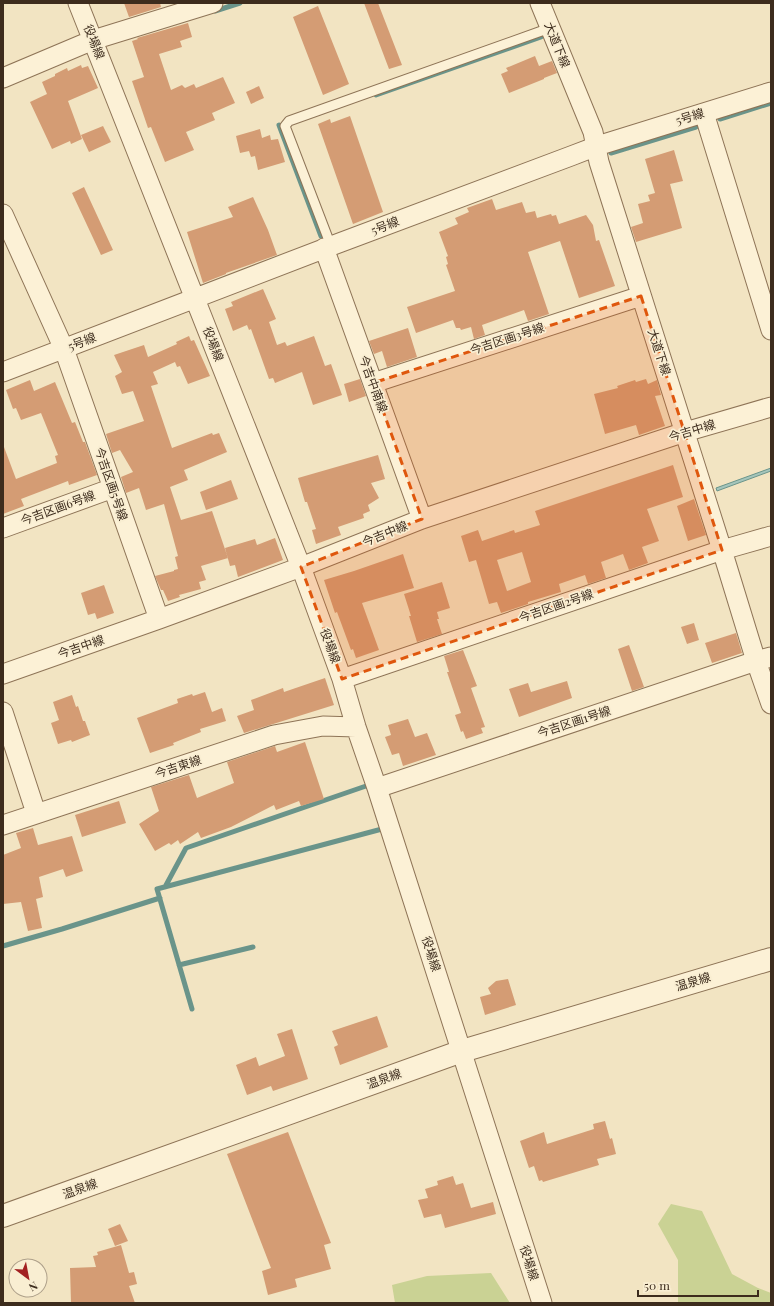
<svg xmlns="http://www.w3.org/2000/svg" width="774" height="1306" viewBox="0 0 774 1306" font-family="'Playfair Display','Noto Sans JP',serif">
  <rect width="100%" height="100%" fill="#f2e4c2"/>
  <path fill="#cad294" d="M671,1204L702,1211L732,1274L758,1288L771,1293V1303H678V1260L658,1224Z
    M491,1273L510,1303H395L392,1285L427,1276Z"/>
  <path fill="#a5c5bb" stroke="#6a948a" d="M771,468V471L717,491L716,488Z"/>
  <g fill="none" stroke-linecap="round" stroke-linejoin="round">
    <path stroke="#6a948a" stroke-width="5" d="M215,11L240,3
      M376,95L541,37
      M720,119L771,103
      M279,125L321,236
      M611,153L696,127
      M165,887L186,848L366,786
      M3,946L62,929L160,898
      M179,965L253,947
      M192,1009L157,889L382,829"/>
  </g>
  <path fill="#d49c74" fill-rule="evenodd" d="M124,3H160L161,7L129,17Z
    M364,3H378L402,65L389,69Z
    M318,6L349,84L323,95L293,17Z
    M188,23L192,37L180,41L182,47L159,54L171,90L182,85L185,88L194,84L196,88L223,77L235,103L212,113L215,120L186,132L194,150L165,162L151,127L148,128L132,81L144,77L132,41L138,39L137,38Z
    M535,56L539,66L552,61L557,73L544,78V79L509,93L501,74L508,71L506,68Z
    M81,65L82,68L88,66L98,88L68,101L82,139L71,144L70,141L52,149L30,102L47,94L42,82L55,76V74L67,68L68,71Z
    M259,86L264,98L251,104L246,92Z
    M350,116L383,212L353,224L318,124L330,119L331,123Z
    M103,126L111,142L89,152L81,135Z
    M260,129L262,138L270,135L271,140L278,139L285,162L258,170L255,156L251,157L249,151L240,153L236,136Z
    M674,150L683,181L670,184L682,228L636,242L631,227L643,223L638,204L650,201L648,195L655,193L645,159Z
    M84,187L113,250L101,255L72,193Z
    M253,197L268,230L277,255L226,273V274L203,283L187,232L233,217L228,207Z
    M492,199L496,210L522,202L526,213L535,211L537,218L551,214L552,216L556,215L559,224L586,215L593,225L596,241L599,240L615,286L579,298L560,241L528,252L549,314L528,321L524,310L482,325L485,335L474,339L471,327L461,330L460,328H456L453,320L416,333L407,307L455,291L446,265L448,264L446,257L448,256L439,232L458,224L455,218L469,212L467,208Z
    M263,289L276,319L269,322L277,345L285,342L287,346L314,336L325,366L331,364L342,395L313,405L302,372L275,383L273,378L269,379L251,329L249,330L247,325L233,331L225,309L233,306L231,302Z
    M408,328L417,357L387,367L382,351L374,354L369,341Z
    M189,336L191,341L194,340L210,376L188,384L180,366L177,367L175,362L153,372L158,384L151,386L172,448L212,433L213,435L219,433L227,452L184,470L188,480L170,487L181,520L212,511L228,558L201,566L206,580L199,582L201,589L179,595L180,597L168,601L163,590H161L155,576L174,571V570L178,569L175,557L178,556L164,504L146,510L139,488L126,493L121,477L133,472L120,450L112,453L106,434L144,421L133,391L122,394L115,376L122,372L114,355L144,345L148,357L177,344L176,342Z
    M360,379L366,396L349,402L344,384Z
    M646,379L648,384L657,380L661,395L655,396L665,426L639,435L636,425L605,434L594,394L618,388L617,386L635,380L636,382Z
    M30,380L34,391L55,382L72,423L75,422L83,442H85L97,475L69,485L68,481L21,499L24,506L3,514V447H4L16,479L57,463L55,456L58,455L41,413L21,420L16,408L13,409L6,390Z
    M378,455L385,479L371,483L379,498L368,505L370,511L363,514L364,518L338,527L341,535L316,544L312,530L316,529L307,502H305L298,478Z
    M673,465L683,497L647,509L659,541L642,547L648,563L629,570L623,554L601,562L606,578L588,584L585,575L559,584L561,592L528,602V604L501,613L497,602L489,604L476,560L469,562L461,536L478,530L482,541L514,530L515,533L540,525L535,511ZM522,552L531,582L507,591L497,560Z
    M231,480L238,499L206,510L200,492Z
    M694,499L706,535L688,541L677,506Z
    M275,538L283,560L238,577L235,565L230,566L225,548L255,539L257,545Z
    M403,554L414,588L362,603L379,650L356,658L353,649L351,650L337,612L335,613L324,580L354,571Z
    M442,582L450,608L437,612L439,619H437L442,634L417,642L409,616H411L404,594Z
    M104,585L114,613L97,619L95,613L88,615L81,593Z
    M694,623L699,640L687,644L681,627Z
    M736,633L742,653L712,663L705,643Z
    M629,645L644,687L632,691L618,649Z
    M463,650L477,686L471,688L485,727L481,728L483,733L466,739L463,731L461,732L455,715L461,713L447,672H449L444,656Z
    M325,678L334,705L244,733L237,716L254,710L251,700L283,688L284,692Z
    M567,681L572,698L519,717L509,689L528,683L531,692Z
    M205,692L212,712L222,708L226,721L200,729L201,732L173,743L174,745L150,753L137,718L178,703L177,699L192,694L193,696Z
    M72,695L76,707L78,706L83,721H85L90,735L72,742L71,740L58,744L51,723L59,720L53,702Z
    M408,719L415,737L427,733L436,755L403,766L399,753L392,755L385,737L391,735L388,725Z
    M305,742L324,799L301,806L299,801L276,810L274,805L231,827L201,838L198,832L180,844L178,840L171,845L169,843L155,851L139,824L159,811L151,787L189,775L197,798L234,783L227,762L275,746L277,752Z
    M119,801L126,823L82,837L75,815Z
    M33,828L38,845L72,836L83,871L66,877L63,869L39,877L43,897L36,899L42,928L28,931L21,902L3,904V855L21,848L16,833Z
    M508,979L516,1005L485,1015L480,997L491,994L488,988L496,981Z
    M377,1016L388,1047L340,1065L334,1047L338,1045L332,1031Z
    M292,1029L308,1079L273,1091L271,1086L247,1095L236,1065L256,1057L259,1066L285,1056L277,1034Z
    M605,1121L610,1139L612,1138L616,1154L597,1159L599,1165L543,1182L542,1180L539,1181L534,1166L529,1168L520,1141L544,1132L547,1144L594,1129L593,1124Z
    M288,1132L331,1243L324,1245L331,1269L295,1279L297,1287L268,1295L262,1271L271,1268L227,1154Z
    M453,1176L456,1185L463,1183L471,1208L493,1202L496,1214L445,1228L441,1214L424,1218L418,1200L428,1198L425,1189L438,1185L437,1181Z
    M120,1224L128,1241L115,1246L108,1229Z
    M121,1245L129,1273L134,1272L137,1284L129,1286L135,1303H71L70,1268L96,1267L93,1256L98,1255L97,1252Z"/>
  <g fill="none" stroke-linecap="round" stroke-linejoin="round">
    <g stroke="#8e7457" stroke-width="11">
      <path id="service" d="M331,246L285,126L289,121L550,28"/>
    </g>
    <g stroke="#8e7457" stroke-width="21">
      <path id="minor" d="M78,3L301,567L342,679L356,727L377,788L542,1303
        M540,3L593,132L599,162L722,550L756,661L771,704
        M3,78L93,40L213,3
        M704,113L771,330
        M3,214L64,349L159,619
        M324,248L422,519
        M3,372L331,246L571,156L597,146L771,92
        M373,383L641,296
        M3,528L113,488
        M3,674L159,619L301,567L422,519L685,432L771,407
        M342,679L722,550L771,536
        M3,712L36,813
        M377,788L756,661L771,657
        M3,825L274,735L323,726L356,727"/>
    </g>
    <g stroke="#8e7457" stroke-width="24">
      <path id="tertiary" d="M3,1216L462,1051L771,959"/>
    </g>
    <use href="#service" stroke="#fcf1d6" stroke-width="9"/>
    <use href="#minor" stroke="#fcf1d6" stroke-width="19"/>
    <use href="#tertiary" stroke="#fcf1d6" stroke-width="22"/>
  </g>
  <path fill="#df570d" fill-opacity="0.2" stroke="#df570d" stroke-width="3" stroke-dasharray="8 5" stroke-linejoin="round" d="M641,296L722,550L342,679L301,567L422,519L373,383Z"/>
  <g text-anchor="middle" stroke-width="3.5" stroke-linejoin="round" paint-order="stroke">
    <g font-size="12" fill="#3d2c1d" stroke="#f9eed2">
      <text transform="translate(94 42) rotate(68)" y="4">役場線</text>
      <text transform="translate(557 45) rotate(68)" y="4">大道下線</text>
      <text transform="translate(690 117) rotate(-17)" y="4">5号線</text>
      <text transform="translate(385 226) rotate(-21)" y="4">5号線</text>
      <text transform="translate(507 339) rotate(-18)" y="4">今吉区画3号線</text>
      <text transform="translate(82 342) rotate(-21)" y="4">5号線</text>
      <text transform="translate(213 344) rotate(69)" y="4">役場線</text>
      <text transform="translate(659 352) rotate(72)" y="4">大道下線</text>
      <text transform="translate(373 384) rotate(70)" y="4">今吉中南線</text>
      <text transform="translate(692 431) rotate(-17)" y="4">今吉中線</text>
      <text transform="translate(111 484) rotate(71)" y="4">今吉区画5号線</text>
      <text transform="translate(58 508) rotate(-20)" y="4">今吉区画6号線</text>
      <text transform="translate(385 534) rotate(-22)" y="4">今吉中線</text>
      <text transform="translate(556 606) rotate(-19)" y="4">今吉区画2号線</text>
      <text transform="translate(330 646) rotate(70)" y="4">役場線</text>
      <text transform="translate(81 647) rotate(-19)" y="4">今吉中線</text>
      <text transform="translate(574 722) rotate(-18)" y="4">今吉区画1号線</text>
      <text transform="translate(178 767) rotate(-18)" y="4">今吉東線</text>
      <text transform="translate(431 954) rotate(72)" y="4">役場線</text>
      <text transform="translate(693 982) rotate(-17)" y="4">温泉線</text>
      <text transform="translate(384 1079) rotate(-20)" y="4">温泉線</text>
      <text transform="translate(80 1189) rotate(-20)" y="4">温泉線</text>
      <text transform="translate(529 1263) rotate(72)" y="4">役場線</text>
    </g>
  </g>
  <rect width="774" height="1306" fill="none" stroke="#3d2c1d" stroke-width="8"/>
  <g transform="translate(28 1278) rotate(148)"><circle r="19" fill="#f9eed2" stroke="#aea08a"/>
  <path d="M0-3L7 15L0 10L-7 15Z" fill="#a32122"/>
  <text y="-6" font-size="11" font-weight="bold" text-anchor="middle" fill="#3d2c1d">N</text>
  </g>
  <path d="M638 1290v6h120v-6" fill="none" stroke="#3d2c1d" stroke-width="2"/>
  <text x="644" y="1290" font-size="12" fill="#3d2c1d" stroke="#f9eed2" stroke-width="3" paint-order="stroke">50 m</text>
</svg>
